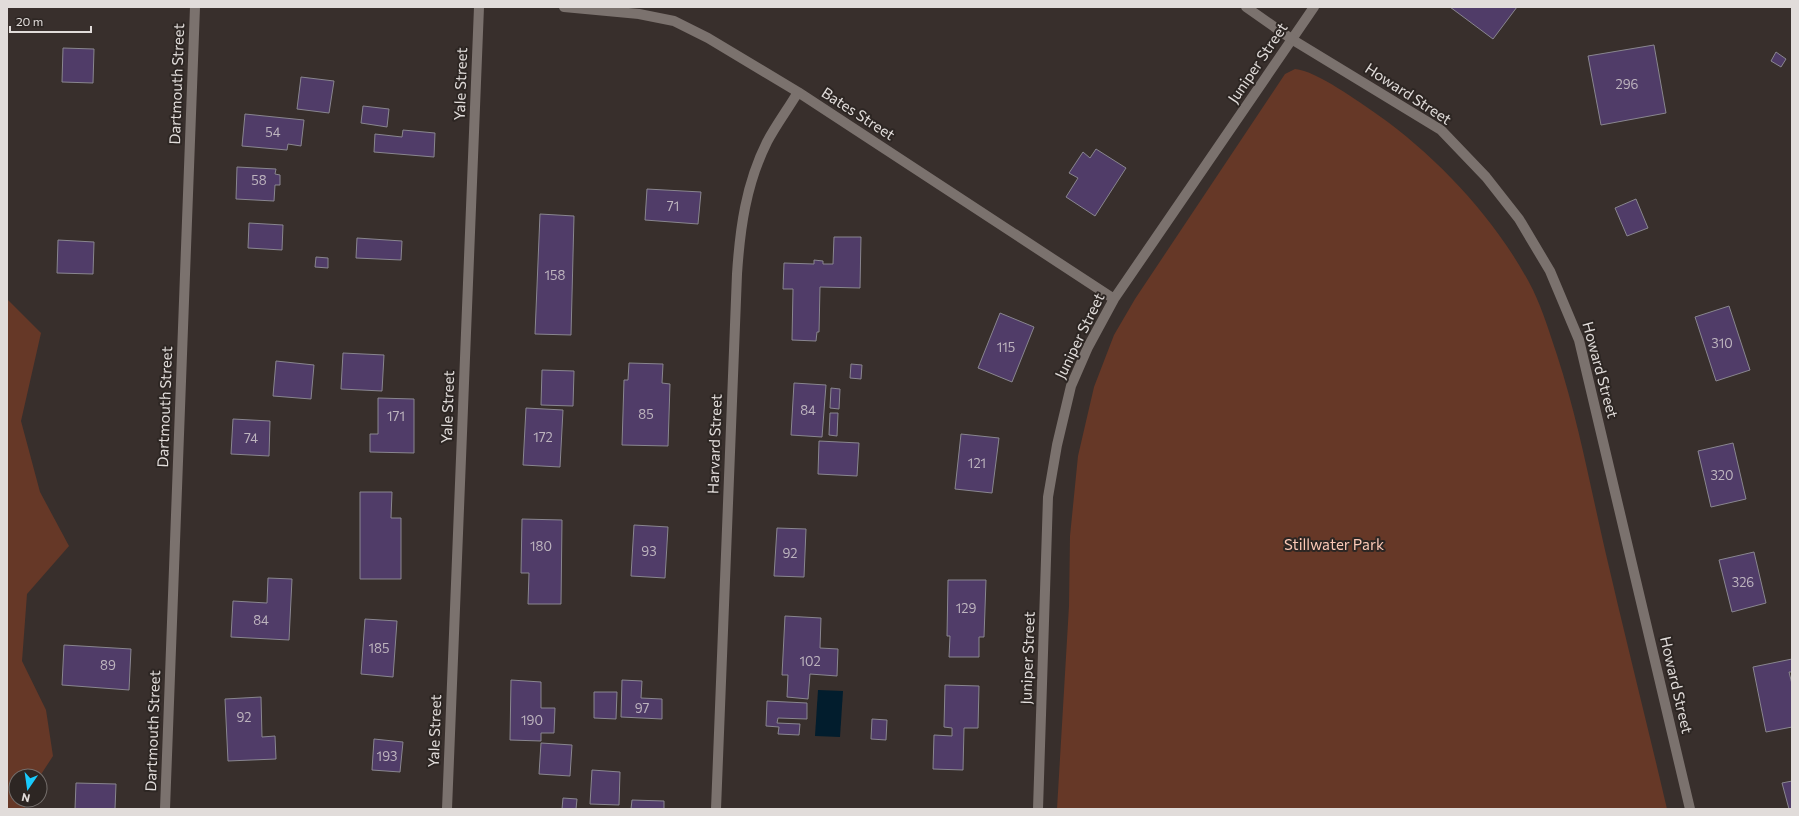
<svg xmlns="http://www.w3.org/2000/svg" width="1799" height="816" viewBox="0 0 1799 816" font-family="Commissioner,sans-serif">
  <rect width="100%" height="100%" fill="#382f2c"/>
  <path fill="#663827" d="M1295,69C1317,71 1359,102 1378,115C1439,158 1499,223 1533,290C1543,311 1550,334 1557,355C1578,419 1590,485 1605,550C1625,637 1647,723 1667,809H1057L1069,606L1070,536L1078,456L1094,387L1114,335L1135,299L1285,74Z
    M7,299L41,333L21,421L40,492L69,546L27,594L22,661L46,710L53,756L40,776H16V800H25V809H7Z"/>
  <path fill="#021d2d" d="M818,690L843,691L840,737L815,736Z"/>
  <path fill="#503c68" stroke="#89868f" d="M1450,7H1517L1493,39Z
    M1654,45L1666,113L1601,125L1588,56Z
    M63,48L94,49L93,83L62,82Z
    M1776,52L1786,59L1781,67L1771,61Z
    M301,77L334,81L329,113L297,109Z
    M363,106L389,109L387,127L361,123Z
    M245,114L304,120L301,146L288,144L287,150L242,146Z
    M403,130L435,133L434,157L374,152L375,134L402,137Z
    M1096,149L1126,168L1095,216L1066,197L1078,178L1069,173L1083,152L1090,158Z
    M237,167L276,169L275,174L280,175V185H275L274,201L236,199Z
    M647,189L701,192L698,224L645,220Z
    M1636,199L1648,228L1627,236L1615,208Z
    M540,214L574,216L571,335L535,334Z
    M249,223L283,225L282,250L248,248Z
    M834,237H861L860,288L820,287L819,332H817L816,341L792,340L793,289H783L784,263L814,264V260L823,261V264H833Z
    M357,238L402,241L401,260L356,258Z
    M58,240L94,242L93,274L57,273Z
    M316,257L328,258V268L315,267Z
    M1729,306L1750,370L1716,381L1695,317Z
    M1000,313L1034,327L1012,382L978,368Z
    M343,353L384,355L382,391L341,389Z
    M276,361L314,365L311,399L273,396Z
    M629,363L663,364L662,383L670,384L668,446L622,445L624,380H628Z
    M851,364L862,365L861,379L850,378Z
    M542,370L574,371L573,406L541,405Z
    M794,383L826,385L822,437L791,435Z
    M831,388L840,389L839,409L830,408Z
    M378,398L414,399V453L370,452V434H378Z
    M526,408L563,410L560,467L523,465Z
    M830,413H838L837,436L829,435Z
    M233,419L270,421L269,456L231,454Z
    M961,434L999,438L992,493L955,489Z
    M819,441L859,443L857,476L818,474Z
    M1733,443L1746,499L1711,507L1698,451Z
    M360,492H392L391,518H401V579H360Z
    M522,519L562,520L561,604H528L529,573H521Z
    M634,525L668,527L665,578L631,576Z
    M777,528L806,529L804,577L774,576Z
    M1754,552L1766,603L1732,612L1719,560Z
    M268,578L292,579L289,640L231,637L233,601L267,603Z
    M948,580H986L984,637H979V657H949L950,636H947Z
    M785,616L821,618L820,648L838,649L837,676L810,674L808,699L787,697L788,675H782Z
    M365,619L397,621L393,677L361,674Z
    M64,645L131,649L129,690L62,685Z
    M1792,659V672H1789L1792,684V727L1766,732L1753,667Z
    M511,680L541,682V708H555L554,733H541V741L510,740Z
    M622,680L642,681L641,698L662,699V719L621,717Z
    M945,685L979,686L978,728H964L963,770L933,769L934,735L952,736V728L944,727Z
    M594,692H617L616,719L594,718Z
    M261,697L262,737L275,736L276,759L228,761L225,699Z
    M767,701L807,703V719L778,718L777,723L800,724L799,735L778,734L779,727L766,726Z
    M872,719L887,720L886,740L871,739Z
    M374,739L403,742L400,772L372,770Z
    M541,743L572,745L570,776L539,774Z
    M592,770L620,772L619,805L590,804Z
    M1792,781V809H1789L1782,783Z
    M76,783L116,784L115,809H75Z
    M563,798L577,799L576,809H562Z
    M632,800L664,801V809H631Z"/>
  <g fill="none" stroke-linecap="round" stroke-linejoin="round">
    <path stroke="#7b726e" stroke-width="10" d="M564,7L639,14L674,21L708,38L798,92L1114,299
      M165,809L195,7
      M447,809L479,7
      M716,809L737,274C740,228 746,184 767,142C776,125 788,109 798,92
      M1038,809L1048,497L1057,445L1071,386L1088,347L1114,299L1314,7"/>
    <path stroke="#7b726e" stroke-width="10" d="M1246,7L1293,40L1441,130L1486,177L1519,219L1550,271L1579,340L1690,809"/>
  </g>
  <g text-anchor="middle" stroke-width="4" stroke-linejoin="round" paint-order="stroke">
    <g font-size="13" fill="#bdb4be">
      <text x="1627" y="89">296</text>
      <text x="273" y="137">54</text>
      <text x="259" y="185">58</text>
      <text x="673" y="211">71</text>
      <text x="555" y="280">158</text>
      <text x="1722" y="348">310</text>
      <text x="1006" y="352">115</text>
      <text x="808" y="415">84</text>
      <text x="646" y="419">85</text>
      <text x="396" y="421">171</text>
      <text x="543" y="442">172</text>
      <text x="251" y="443">74</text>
      <text x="977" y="468">121</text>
      <text x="1722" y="480">320</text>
      <text x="541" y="551">180</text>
      <text x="649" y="556">93</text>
      <text x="790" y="558">92</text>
      <text x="1743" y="587">326</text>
      <text x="966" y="613">129</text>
      <text x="261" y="625">84</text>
      <text x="379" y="653">185</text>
      <text x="810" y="666">102</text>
      <text x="108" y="670">89</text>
      <text x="642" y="713">97</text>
      <text x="244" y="722">92</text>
      <text x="532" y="725">190</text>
      <text x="387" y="761">193</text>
    </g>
    <g font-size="15" fill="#e1dcda" stroke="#2d2623">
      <text transform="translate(1258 63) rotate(-56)" y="5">Juniper Street</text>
      <text transform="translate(177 84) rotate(-88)" y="5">Dartmouth Street</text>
      <text transform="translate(461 84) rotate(-88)" y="5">Yale Street</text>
      <text transform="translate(1408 94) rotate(33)" y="5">Howard Street</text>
      <text transform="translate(858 114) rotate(33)" y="5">Bates Street</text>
      <text transform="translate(1080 336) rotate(-64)" y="5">Juniper Street</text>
      <text transform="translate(1600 370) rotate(75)" y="5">Howard Street</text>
      <text transform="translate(165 407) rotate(-88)" y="5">Dartmouth Street</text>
      <text transform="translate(448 407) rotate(-88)" y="5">Yale Street</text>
      <text transform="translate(715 444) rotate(-88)" y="5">Harvard Street</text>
      <text transform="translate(1028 658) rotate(-88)" y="5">Juniper Street</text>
      <text transform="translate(1676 685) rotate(77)" y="5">Howard Street</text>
      <text transform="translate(153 731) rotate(-88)" y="5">Dartmouth Street</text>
      <text transform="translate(435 731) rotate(-88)" y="5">Yale Street</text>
    </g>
    <g font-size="15" fill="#fcc9b7" stroke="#2d2623">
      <text x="1334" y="550">Stillwater Park</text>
    </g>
  </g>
  <rect width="1799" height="816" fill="none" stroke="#e1dcda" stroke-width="16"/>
  <g transform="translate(28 788) rotate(193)"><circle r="19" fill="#2d2623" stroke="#756f6c"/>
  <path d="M0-3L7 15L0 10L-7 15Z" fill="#19cafc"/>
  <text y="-6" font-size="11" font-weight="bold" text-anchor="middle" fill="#e1dcda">N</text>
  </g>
  <path d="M10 26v6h81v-6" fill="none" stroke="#e1dcda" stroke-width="2"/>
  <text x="16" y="26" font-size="12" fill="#e1dcda" stroke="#2d2623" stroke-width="3" paint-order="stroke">20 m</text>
</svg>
